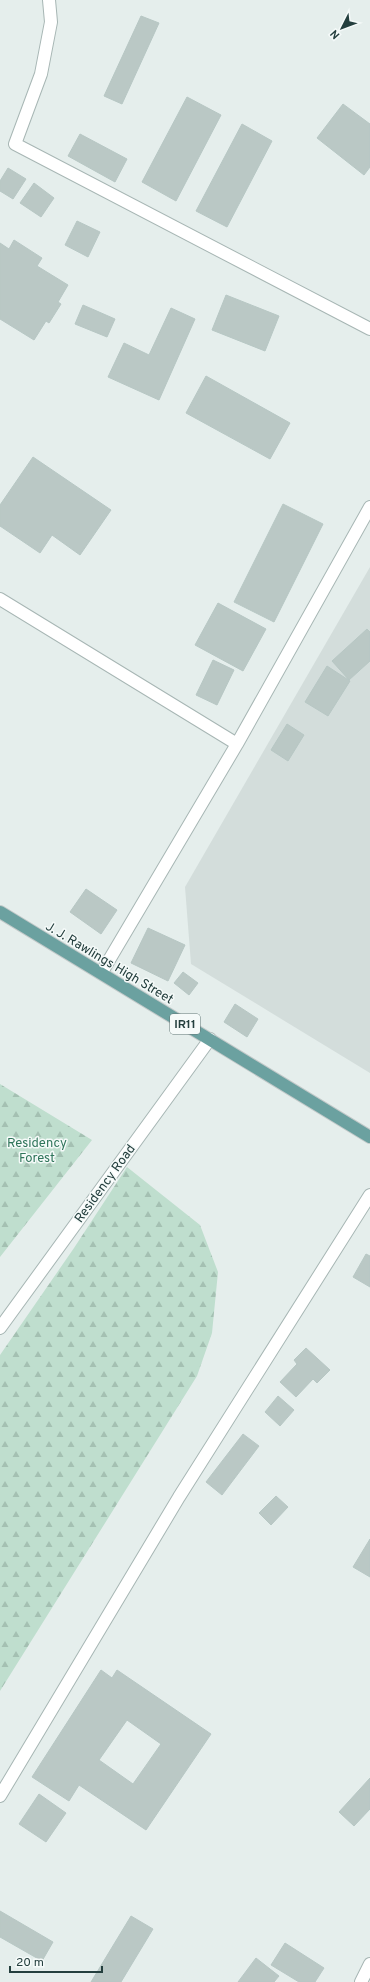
<svg xmlns="http://www.w3.org/2000/svg" width="370" height="1982" viewBox="0 0 370 1982" font-family="Overpass,sans-serif">
  <defs>
    <pattern id="forest-firs" width="22" height="20" patternUnits="userSpaceOnUse"><rect width="22" height="20" fill="#bfdece"/><path d="M5 1l3.5 6h-7zM16 11l3.5 6h-7z" fill="#a4c0b2"/></pattern>
  </defs>
  <rect width="100%" height="100%" fill="#e5eeec"/>
  <path fill="#d3dddb" d="M370,567V1073L191,964L185,887Z"/>
  <path fill="url(#forest-firs)" d="M0,1084L92,1140L0,1257Z
    M127,1167L200,1225L218,1272L212,1333L197,1376L0,1691V1355L74,1248Z"/>
  <path fill="#bac8c5" stroke="#b7c7c4" fill-rule="evenodd" d="M141,16L159,23L122,104L104,96Z
    M187,97L221,115L176,201L142,182Z
    M343,104L370,124V167L364,175L317,138Z
    M242,124L272,141L227,227L196,211Z
    M80,134L127,159L115,182L68,156Z
    M8,168L26,179L13,199L0,191V181Z
    M34,183L54,198L41,217L20,203Z
    M77,221L100,232L88,257L65,245Z
    M14,240L42,258L37,266L68,285L58,302L61,304L49,323L46,321L34,340L0,319V243L9,249Z
    M226,295L279,316L265,351L212,330Z
    M83,305L115,319L107,337L75,324Z
    M171,308L195,319L159,400L108,377L124,343L149,355Z
    M206,376L290,423L270,459L186,413Z
    M33,457L111,510L80,555L52,535L40,553L0,526V505Z
    M283,504L323,524L274,622L234,602Z
    M218,603L266,629L243,671L195,645Z
    M367,629L370,632V661L349,680L332,661Z
    M213,660L234,670L217,705L196,695Z
    M327,666L350,681L328,716L305,702Z
    M287,724L304,735L288,761L271,750Z
    M86,889L117,910L101,934L70,912Z
    M148,928L185,945L168,981L131,963Z
    M183,972L198,983L189,995L174,983Z
    M235,1004L258,1019L247,1037L224,1022Z
    M366,1254L370,1256V1287L353,1277Z
    M306,1348L330,1370L317,1383L313,1379L296,1397L280,1382L297,1364L294,1360Z
    M278,1396L294,1410L280,1426L265,1412Z
    M243,1434L259,1446L222,1495L206,1482Z
    M276,1496L288,1507L271,1525L259,1513Z
    M370,1539V1577L353,1567Z
    M101,1670L112,1678L117,1670L211,1734L146,1830L79,1785L69,1801L32,1777ZM127,1720L161,1744L133,1784L99,1760Z
    M370,1778V1809L354,1826L339,1812Z
    M39,1794L66,1813L46,1842L19,1824Z
    M0,1911L53,1942L42,1961L0,1937Z
    M131,1916L153,1929L121,1982H91Z
    M285,1943L324,1968L315,1982H299L271,1965Z
    M256,1958L279,1976L274,1982H238Z"/>
  <g fill="none" stroke-linecap="round" stroke-linejoin="round">
    <g stroke="#a7b6b4" stroke-width="14">
      <path id="lane" d="M0,1328L210,1039"/>
    </g>
    <g stroke="#a7b6b4" stroke-width="14">
      <path id="street" d="M49,0L51,22L41,74L15,144L370,329
        M0,599L237,744
        M102,972L237,744L370,507
        M0,1796L179,1497L370,1195
        M361,1982L370,1964"/>
    </g>
    <g stroke="#c2c9c9" stroke-width="14">
      <path id="primary" d="M0,912L370,1137"/>
    </g>
    <use href="#lane" stroke="#fff" stroke-width="12"/>
    <use href="#street" stroke="#fff" stroke-width="12"/>
    <use href="#primary" stroke="#6ba1a0" stroke-width="12"/>
  </g>
  <g text-anchor="middle" stroke-width="3" stroke-linejoin="round" paint-order="stroke">
    <rect fill="#f5faf9" stroke="#637776" stroke-width="1" x="170" y="1014" width="30" height="20" rx="3"/>
    <g font-size="12" font-weight="bold" fill="#243f3e">
      <text x="185" y="1028">IR11</text>
    </g>
    <g font-size="13" fill="#243f3e" stroke="#f5faf9">
      <text transform="translate(110 962) rotate(31)" y="5">J. J. Rawlings High Street</text>
      <text transform="translate(104 1183) rotate(-54)" y="5">Residency Road</text>
    </g>
    <g font-size="13" fill="#2f755a" stroke="#f5faf9">
      <text x="37" y="1147">Residency<tspan x="37" dy="15">Forest</tspan></text>
    </g>
  </g>
  <g transform="translate(342 28) rotate(228)" stroke="#f5faf9" stroke-width="3" paint-order="stroke">
  <path d="M0-3L7 15L0 10L-7 15Z" fill="#243f3e"/>
  <text y="-6" font-size="11" font-weight="bold" text-anchor="middle" fill="#243f3e">N</text>
  </g>
  <path d="M10 1966v6h92v-6" fill="none" stroke="#243f3e" stroke-width="2"/>
  <text x="16" y="1966" font-size="12" fill="#243f3e" stroke="#f5faf9" stroke-width="3" paint-order="stroke">20 m</text>
</svg>
